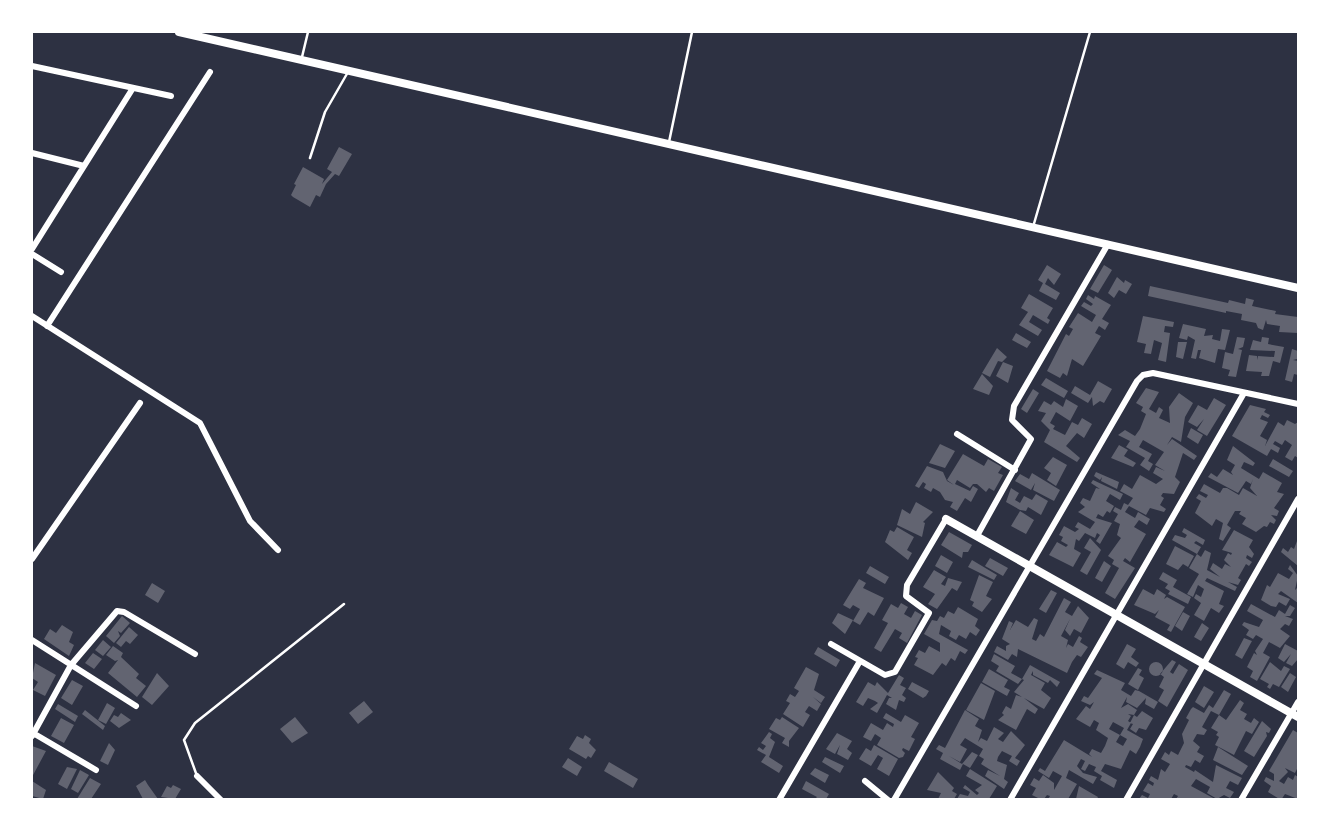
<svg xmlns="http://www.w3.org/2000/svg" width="1330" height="831" viewBox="0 0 1330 831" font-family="Bitter,serif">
  <rect width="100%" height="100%" fill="#2d3142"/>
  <path fill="#626471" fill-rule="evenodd" d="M339,147L352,154L339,176L335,174L326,184L320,197L316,195L310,207L293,197L291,195L296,185L294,184L303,167L324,179L322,184L332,172L327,169Z
    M1047,265L1061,274L1054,285L1048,278L1045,284L1060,293L1056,300L1039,291L1043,283L1038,280Z
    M1104,265L1112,270L1098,293L1090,289Z
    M1117,277L1124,283L1125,280L1132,284L1126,294L1119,290L1114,298L1108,293Z
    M1150,286L1228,303L1229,300L1245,304L1246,298L1254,300L1252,306L1276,311L1275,314L1298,317V333L1279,332L1280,326L1267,324L1266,320L1263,330L1258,328L1256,323L1241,320L1242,314L1226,311V313L1148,296Z
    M1029,294L1053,308L1047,318L1050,320L1048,324L1033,315L1029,322L1042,330L1038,336L1019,325L1028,312L1021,308Z
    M1088,295L1094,299L1095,296L1111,305L1102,319L1109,323L1105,330L1099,326L1095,333L1101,336L1083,366L1072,359L1067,376L1063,373L1060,378L1047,371L1066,334L1069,336L1073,329L1069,327L1078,313L1092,322L1096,315L1081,306L1084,302L1091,306L1093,304L1086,299Z
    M1143,316L1174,322L1173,327L1165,326L1164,332L1170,333L1166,362L1158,360L1162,343L1154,340L1151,354L1144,353L1146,344L1137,342Z
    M1183,324L1206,329L1204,336L1213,335L1212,339L1220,341L1222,329L1230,330L1225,350L1218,349L1215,363L1199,358L1201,350H1198L1196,359L1191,358L1195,340L1188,336L1187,340L1179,338Z
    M1016,333L1031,342L1027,348L1012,340Z
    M1237,337L1245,338L1243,347L1238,349L1242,350L1236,377L1228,376L1230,370L1222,368L1225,352L1233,354Z
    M1262,337L1269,338L1268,344L1284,347L1280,363L1273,361L1269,376H1261L1262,372L1246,371L1249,355L1257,356L1258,360V356L1274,357L1275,351L1250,350L1253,340L1261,342Z
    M1178,342H1187L1183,359L1176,357Z
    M997,348L1007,357L1002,362L998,361L990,377L982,373Z
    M1292,349L1298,351L1297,359L1293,360L1298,361V375L1294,374L1292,382L1285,380Z
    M1003,362L1013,366L1008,383L996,376Z
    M982,374L993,386L989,395L973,389Z
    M1046,378L1068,391L1064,398L1041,385Z
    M1098,381L1112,389L1104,403L1100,401L1093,406L1092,397L1088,403L1071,393L1075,386L1090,395Z
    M1146,388L1159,392L1149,409L1156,413L1159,407L1163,410L1159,418L1170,423L1169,407L1179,393L1193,403L1185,417L1181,442L1172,437L1167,445L1172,439L1197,456L1194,460L1183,453L1175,477L1180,482L1174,494L1163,493L1161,496L1164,498L1160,505L1166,509L1164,512L1150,508L1146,515L1129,506L1125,512L1135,518L1138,512L1150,519L1147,525L1139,520L1134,527L1146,534L1130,562L1125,558L1123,561L1135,568L1115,599L1105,593L1119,568L1112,564L1114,560L1108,556L1121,538L1117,535L1120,524L1114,521L1118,514L1113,511L1115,507L1121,510L1124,503L1128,505L1133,498L1120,491L1124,484L1132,489L1140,475L1156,484L1163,479L1153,473L1156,467L1165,471L1155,465L1164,452L1143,440L1139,447L1152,454L1148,461L1153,464L1149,471L1140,465L1145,458L1126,447L1130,441L1118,435L1125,430L1135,436L1140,429L1146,414L1141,411L1143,407L1136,403Z
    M1033,389L1039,393L1027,413L1021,409Z
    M1214,398L1226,405L1207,436L1197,430L1204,419L1197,427L1188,422L1198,405L1207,410Z
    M1066,399L1078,406L1070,421L1056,412L1050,423L1055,426L1053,429L1065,435L1072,422L1078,425L1082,418L1092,424L1084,438L1077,433L1066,446L1080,458L1077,462L1044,442L1050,430L1041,421L1046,413L1038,411L1044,401L1051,405L1054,401L1063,407Z
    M1250,405L1266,409L1264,412L1270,415L1268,418L1262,415L1260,419L1268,422L1260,436L1267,440L1265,446L1278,422L1284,426L1287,420L1295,424L1298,422V458L1295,456L1292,461L1285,457L1292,445L1285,440L1282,445L1275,441L1273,444L1280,448L1278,453L1271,449L1267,456L1232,436Z
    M1191,428L1203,435L1198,444L1187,437Z
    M940,444L955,451L945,468L929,463Z
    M1119,445L1128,450L1124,456L1136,463L1133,467L1111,458Z
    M1233,446L1255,463L1253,466L1244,462L1241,468L1259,479L1263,472L1282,483L1277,492L1284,494L1274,508L1279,511L1277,516L1271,515L1276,520L1274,524L1270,522L1267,527L1264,526L1256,532L1242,524L1246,518L1239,514L1241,511H1235L1227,525L1231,528L1223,541L1219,539L1223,523L1216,519L1212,526L1195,513L1201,501L1196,498L1199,494L1206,498L1208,495L1200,491L1204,484L1220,493L1223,488H1227L1239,495L1243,488L1257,496L1250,488L1253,479L1251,484L1246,481L1238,493L1208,477L1211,473L1217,477L1223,469L1233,475L1231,472L1235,465L1227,460Z
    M963,454L984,466L988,459L1002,467L998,473L1003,475L994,491L989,488L986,492L977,484H973L970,488L957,480L955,484L970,491L973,486L978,489L971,502L965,498L957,511L950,507L953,502L945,500L940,492L933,488L931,492L924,488L926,484L923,482L919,488L915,486L927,466L943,472L947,481L954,485L947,480Z
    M1053,457L1067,465L1056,486L1047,480L1051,473L1044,468Z
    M1273,459L1293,471L1289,477L1269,466Z
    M1096,472L1119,482L1117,489L1101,481L1102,477L1100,480L1094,476Z
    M1032,473L1060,490L1054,501L1033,490L1035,483L1031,490L1015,481L1020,474L1029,479Z
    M1093,480L1123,494L1120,500L1110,494L1106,501L1114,506L1110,513L1107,511L1103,517L1098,514L1096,518L1112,523L1100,544L1096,541L1100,535L1097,533L1095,538L1085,533L1079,541L1076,539L1074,549L1081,553L1073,567L1049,555L1057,542L1066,547L1068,545L1061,541L1063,537L1059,535L1064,526L1075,532L1079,529L1075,527L1078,522L1090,529L1095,522L1078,512L1085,507L1080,503L1083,498L1090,501L1096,488L1100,489L1091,483Z
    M1011,488L1019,493L1015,500L1020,503L1024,496L1032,500L1036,494L1048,501L1041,515L1028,507L1026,511L1020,510L1006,502Z
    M916,502L933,512L923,522L925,523L922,537L897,525L902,509L910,514Z
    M1020,511L1034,520L1026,534L1011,526Z
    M897,527L914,537L907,550L912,553L908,560L885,542L890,530L894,532Z
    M1184,528L1205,540L1203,545L1196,541L1194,543L1201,547L1197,554L1201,557L1205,550L1211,553L1207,570L1220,577L1210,569L1213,563L1222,569L1225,564L1231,567L1224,560L1228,553L1231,555L1232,553L1222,550L1234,530L1253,540L1249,547L1254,554L1252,558L1247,555L1246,558L1252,562L1249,566L1246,564L1238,578L1241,580L1238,585L1228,582L1237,587L1235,591L1207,578L1205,581L1224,591L1219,604L1224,606L1219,613L1211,608L1204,621L1194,615L1201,603L1194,598L1196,594L1201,597L1204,589L1198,585L1193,597L1187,594L1199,574L1189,568L1197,554L1172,540L1175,535L1185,538L1187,535L1182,532Z
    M949,532L972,545L968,552H963L962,558L941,545Z
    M1090,538L1101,550L1087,575L1080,571L1091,552L1084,548Z
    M1297,541L1298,542V566L1281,552L1283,548L1288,552L1291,547L1294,549Z
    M1175,546L1194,556L1188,567L1183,564L1178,570L1166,564Z
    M941,555L953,562L947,573L935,566Z
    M990,558L1008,568L1003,576L985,566Z
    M972,560L997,575L994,580L968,567Z
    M1104,561L1111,566L1102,582L1095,578Z
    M1290,565L1298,576L1295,590L1298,587V603L1281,591L1278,594L1290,599L1286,606L1279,602L1276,607L1271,606L1261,600L1267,585L1270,587L1278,573L1289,579L1293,573L1288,569Z
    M870,566L889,577L885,584L866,573Z
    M934,570L946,577L941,584L945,586L948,578L962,582L957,591L952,588L937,609L928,604L935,594L923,587Z
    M1163,572L1177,580L1173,587L1191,597L1188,604L1168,594L1170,591L1165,588L1168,584L1159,579Z
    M979,575L993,582L986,596L992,599L982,612L972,606L974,602L970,600Z
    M859,579L866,583L863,588L884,598L874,616L868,612L860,625L853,621L860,609L853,605L850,609L843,605Z
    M152,583L165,591L158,603L145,595Z
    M1143,589L1154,595L1157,589L1166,595L1164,599L1167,597L1185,607L1171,632L1167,630L1170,625L1155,617L1159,610L1155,614L1134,605Z
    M1051,590L1057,593L1046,613L1039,609Z
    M1064,598L1071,602L1065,612L1072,616L1078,606L1089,618L1081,633L1074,629L1070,636L1065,630L1070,619L1061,636L1068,640L1066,648L1068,644L1073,647L1079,636L1082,638L1080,642L1088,647L1081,657L1077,655L1072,662L1067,673L1018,649L1017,657L1012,654L1008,660L994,652L997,646L1006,651V646L1010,644L1002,639L1009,621L1013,623L1010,630L1016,620L1028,627L1034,618L1038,620L1032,639L1036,641L1040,634L1044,637Z
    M901,603L908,607L904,614L911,618L915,611L922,615L907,643L899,638L902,633L895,629L881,652L874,648L888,623L882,620L891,604L898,608Z
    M1251,604L1275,617L1279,610L1285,614L1290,605L1295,608L1290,616H1285L1293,619L1289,626L1285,624L1280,629L1290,636L1280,648L1269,642L1263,653L1270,657L1257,681L1250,677L1253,671L1247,667L1254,653L1257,655L1255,651L1263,639L1256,635L1253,639L1246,635L1249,630L1242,625L1244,622L1259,627L1263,620L1247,611Z
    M958,607L978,619L975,626L980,630L976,636L970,632L966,639L959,635L956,640L949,636L951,631L941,625L939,634L968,650L965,654L960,651L955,661L951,658L946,666L942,663L933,675L914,665L918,658L915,657L919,650L925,653L929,646L940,652V643L924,634L932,620L937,621L940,616L944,618L948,611L954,614Z
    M1183,612L1190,616L1182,631L1175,626Z
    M838,613L853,620L845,634L832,623Z
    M122,616L130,623L121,633L118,631L120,636L114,643L106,636Z
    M1202,623L1209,628L1201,641L1194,637Z
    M62,625L73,632L69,642L74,645L69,656L44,639L50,629L56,633Z
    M129,627L138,635L130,644L126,641L121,647L116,643Z
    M1244,638L1252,641L1242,659L1235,655Z
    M103,640L111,647L103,656L95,650Z
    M1127,644L1136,649L1131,657L1139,663L1136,667L1128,662L1124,669L1116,664Z
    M1285,644L1298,651V659L1292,666L1286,663L1291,654L1284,662L1278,658Z
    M113,646L123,653L121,657L139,674L136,678L146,686L137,697L108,673L118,660L115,661L106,655Z
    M818,647L840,660L836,667L814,654Z
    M93,653L102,659L94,669L85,663Z
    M994,654L1015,666L1011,673L1022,679L1018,684L996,671L999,666L991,661Z
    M1172,660L1176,662L1170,672L1173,674L1179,664L1188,670L1167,707L1158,701L1164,690L1159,687L1164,677L1160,674Z
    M1270,662L1281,671L1284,666L1290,669L1279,687L1273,684L1270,689L1267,687L1269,684L1260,679Z
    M1149 669a7 7 0 1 1 14 0a7 7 0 1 1-14 0Z
    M35,663L56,675L45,696L33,690L38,682L32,678Z
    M1030,665L1060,682L1057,687L1050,680L1048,683L1033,675V671L1031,675L1045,683L1041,690L1051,698L1044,709L1024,698L1038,709L1035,714L1027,709L1016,730L998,720L1004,715L1002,713L1006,706L1011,709L1016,695L1022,697L1014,692L1024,680L1022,679Z
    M806,667L819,674L814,690L825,697L821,703L813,697L821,704L817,711L809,706L805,712L810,715L803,727L783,714L790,703L786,701L790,694L795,697L799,691L794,688Z
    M1138,668L1142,670L1139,675L1144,678L1138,690L1128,684Z
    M989,669L1008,680L1004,687L1010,690L1007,696L982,682Z
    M1097,670L1125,683L1121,690L1131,696L1135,690L1139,691L1158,702L1154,709L1145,704L1146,698L1137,708L1126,702L1127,697L1121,708L1128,704L1137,710L1134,715L1128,714L1131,716L1128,721L1131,723L1127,730L1143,739L1140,747L1136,754L1130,750L1121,769L1105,764L1101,771L1117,780L1114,788L1100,780L1102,776L1094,771L1096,767L1089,764L1085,771L1081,769L1085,761L1081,759L1077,766L1083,773L1097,777L1093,784L1069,770L1066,778L1077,784L1068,799H1048L1050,796L1047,795L1044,799H1040L1032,795L1036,788L1030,785L1034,778L1039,781L1043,775L1054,783V790L1062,776L1053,771L1049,778L1038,771L1040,768L1045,771L1064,740L1092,757L1089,754L1092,749L1101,753L1105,746L1108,738L1096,730L1099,723L1094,720L1090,727L1076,719L1086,706L1090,709L1094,702L1090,705L1081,701L1084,696L1088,698L1102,678L1094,674ZM1113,722L1124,728L1120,735L1127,739L1123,746L1116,742L1120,735L1109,729Z
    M157,673L169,686L152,705L142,697Z
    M1290,673L1296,677L1288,692L1281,687Z
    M899,675L904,678L900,685L906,688L902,695L906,698L904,702L899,700L896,710L886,704L889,698H892L887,695L877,713L870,709L878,703L875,701L868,698L863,706L856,702L868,682L875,686L877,682L888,693Z
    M72,680L83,686L72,705L61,698Z
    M912,682L929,691L926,696L923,698L908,689Z
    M981,683L995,691L984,720L966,710Z
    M1204,686L1214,692L1204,708L1195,702Z
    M1224,690L1231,694L1219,715L1226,720L1240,700L1244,703L1240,710L1247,714L1244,719L1251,723L1254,718L1259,722L1252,734L1246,731L1234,755L1215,745L1219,737L1216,735L1218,732L1211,728L1219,715L1211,711L1202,727L1207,730L1204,735L1197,734L1193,741L1200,747L1197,752L1204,756L1200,763L1195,760L1191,767L1186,765L1185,767L1194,772L1195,770L1213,782L1216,765L1242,778L1238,785L1230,781L1226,788L1234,792L1230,798L1224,795L1217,799L1207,793L1210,787L1196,779L1191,786L1215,799H1176L1178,796L1174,794L1171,799H1139L1142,795L1148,798L1150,794L1143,791L1148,783L1153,786L1154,783L1149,780L1151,776L1158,780L1161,769L1165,772L1170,764L1161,759L1165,752L1169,755L1171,751L1178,755L1184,743L1182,734L1189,720L1186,718L1191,709L1193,707L1204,713L1209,705L1213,708Z
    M364,701L373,712L358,724L349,713Z
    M107,703L115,708L106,724L98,720Z
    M58,704L78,716L75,722L55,709Z
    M85,710L105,726L103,730L82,714Z
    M965,710L979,719L975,726L982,730L978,742L981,738L987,741L994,727L1004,733L998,739L1003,742L1011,731L1025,745L1015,758L1020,761L1017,766L1009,761L1012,756L1002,751L998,757L997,761L1007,765L1004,779L1008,782L1004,789L985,776L988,770L1000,776L981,764L984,759L979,756L983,749L965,738L960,745L967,749L960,762L949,756L962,764L972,752L978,755L970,768L963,764L960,770L940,759L943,753L936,749L939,745L945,748Z
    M1142,711L1153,718L1146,730L1139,728L1136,733L1130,729L1133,724L1130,723L1134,715L1137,717Z
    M121,713L131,720L119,728L110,721L114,715L118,717Z
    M886,713L901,722L905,715L919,723L911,737L915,739L909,751L903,748L902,750L905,753L903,757L899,758L877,745L881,738L875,734L871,741L863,737L871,723L883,730L887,723L893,727L894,724L883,718Z
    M295,717L308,733L292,743L280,729Z
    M782,717L799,728L789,741V747L782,743L785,738L769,729L776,718L780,720Z
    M61,718L74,725L64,743L51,736Z
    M1262,721L1271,729L1269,733L1266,732L1267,736L1254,757L1244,751Z
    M1293,730L1298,733V767L1295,773L1285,768L1288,772L1279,781L1284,784L1288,777L1293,780L1295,775L1298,777V799L1285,794L1281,800L1268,792L1271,786L1264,781L1266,777L1274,781V774L1269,771Z
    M769,732L772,734L770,738L775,742L769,757L783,766L779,773L761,762L766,755L757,750L759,747L763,750L766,746L761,743Z
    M837,733L852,741L847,749L852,753L848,760L837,754L840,745L835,754L826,749Z
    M585,735L591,739L589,743L596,750L591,758L588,756L586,759L569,749L577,736L583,739Z
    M109,743L115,750L108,765L100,761Z
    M874,745L898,759L889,776L877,769L883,758L878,755L871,766L859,759L866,748L871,751Z
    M32,746L46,751L32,777Z
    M1218,747L1248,766L1242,775L1213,760Z
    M825,757L844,766L840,773L822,762Z
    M568,758L582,767L577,776L562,767Z
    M609,762L638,779L633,788L604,771Z
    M67,767L77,769L67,789L58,784Z
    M815,768L829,775L825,783L810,774Z
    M970,769L997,786L989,799H957L960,794L968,796L970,792L963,788L965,785L977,795L979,793L975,790L982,785L966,776Z
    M80,770L89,775L78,793L71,789Z
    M938,772L954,788L952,791L957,794L954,799H938L941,793L927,790Z
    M90,778L101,784L91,799H77Z
    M145,780L148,785L158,799H143L136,786Z
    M32,781L46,790L43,799L32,796Z
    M806,781L829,794L826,799H815L817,797L802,789Z
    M173,785L181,789L175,799L161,797L167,786L171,788Z
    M1079,786L1098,797L1097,799H1076Z"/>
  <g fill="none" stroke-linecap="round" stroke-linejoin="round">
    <path stroke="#fff" stroke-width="2.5" d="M302,57L308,32
      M669,142L692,32
      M310,158L325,112L348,72
      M1033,227L1090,32
      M197,776L184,740L195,723L344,604"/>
    <path stroke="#fff" stroke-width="6" d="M32,66L171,96
      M32,153L84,166
      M32,249L133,88
      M32,254L61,272
      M32,316L200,423L250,521L278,550
      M47,326L210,72
      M957,434L1015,470
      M978,534L1031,439L1012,420L1014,406L1108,244
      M32,559L140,403
      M32,640L136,706
      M831,644L885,675L895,672L929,613L906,596L907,585L946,519
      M33,733L96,770
      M32,736L71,665L117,611L124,612L195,654
      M197,776L221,800
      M865,781L888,800
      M779,800L860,661
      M894,800L1137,381L1143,375L1153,373L1298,404
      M1010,800L1244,393
      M1126,800L1298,499
      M1241,800L1298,702"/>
    <path stroke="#fff" stroke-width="8" d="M179,32L1298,288
      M946,519L1298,717"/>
  </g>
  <rect width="1330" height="831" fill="none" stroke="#ffffff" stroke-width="66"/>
</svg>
